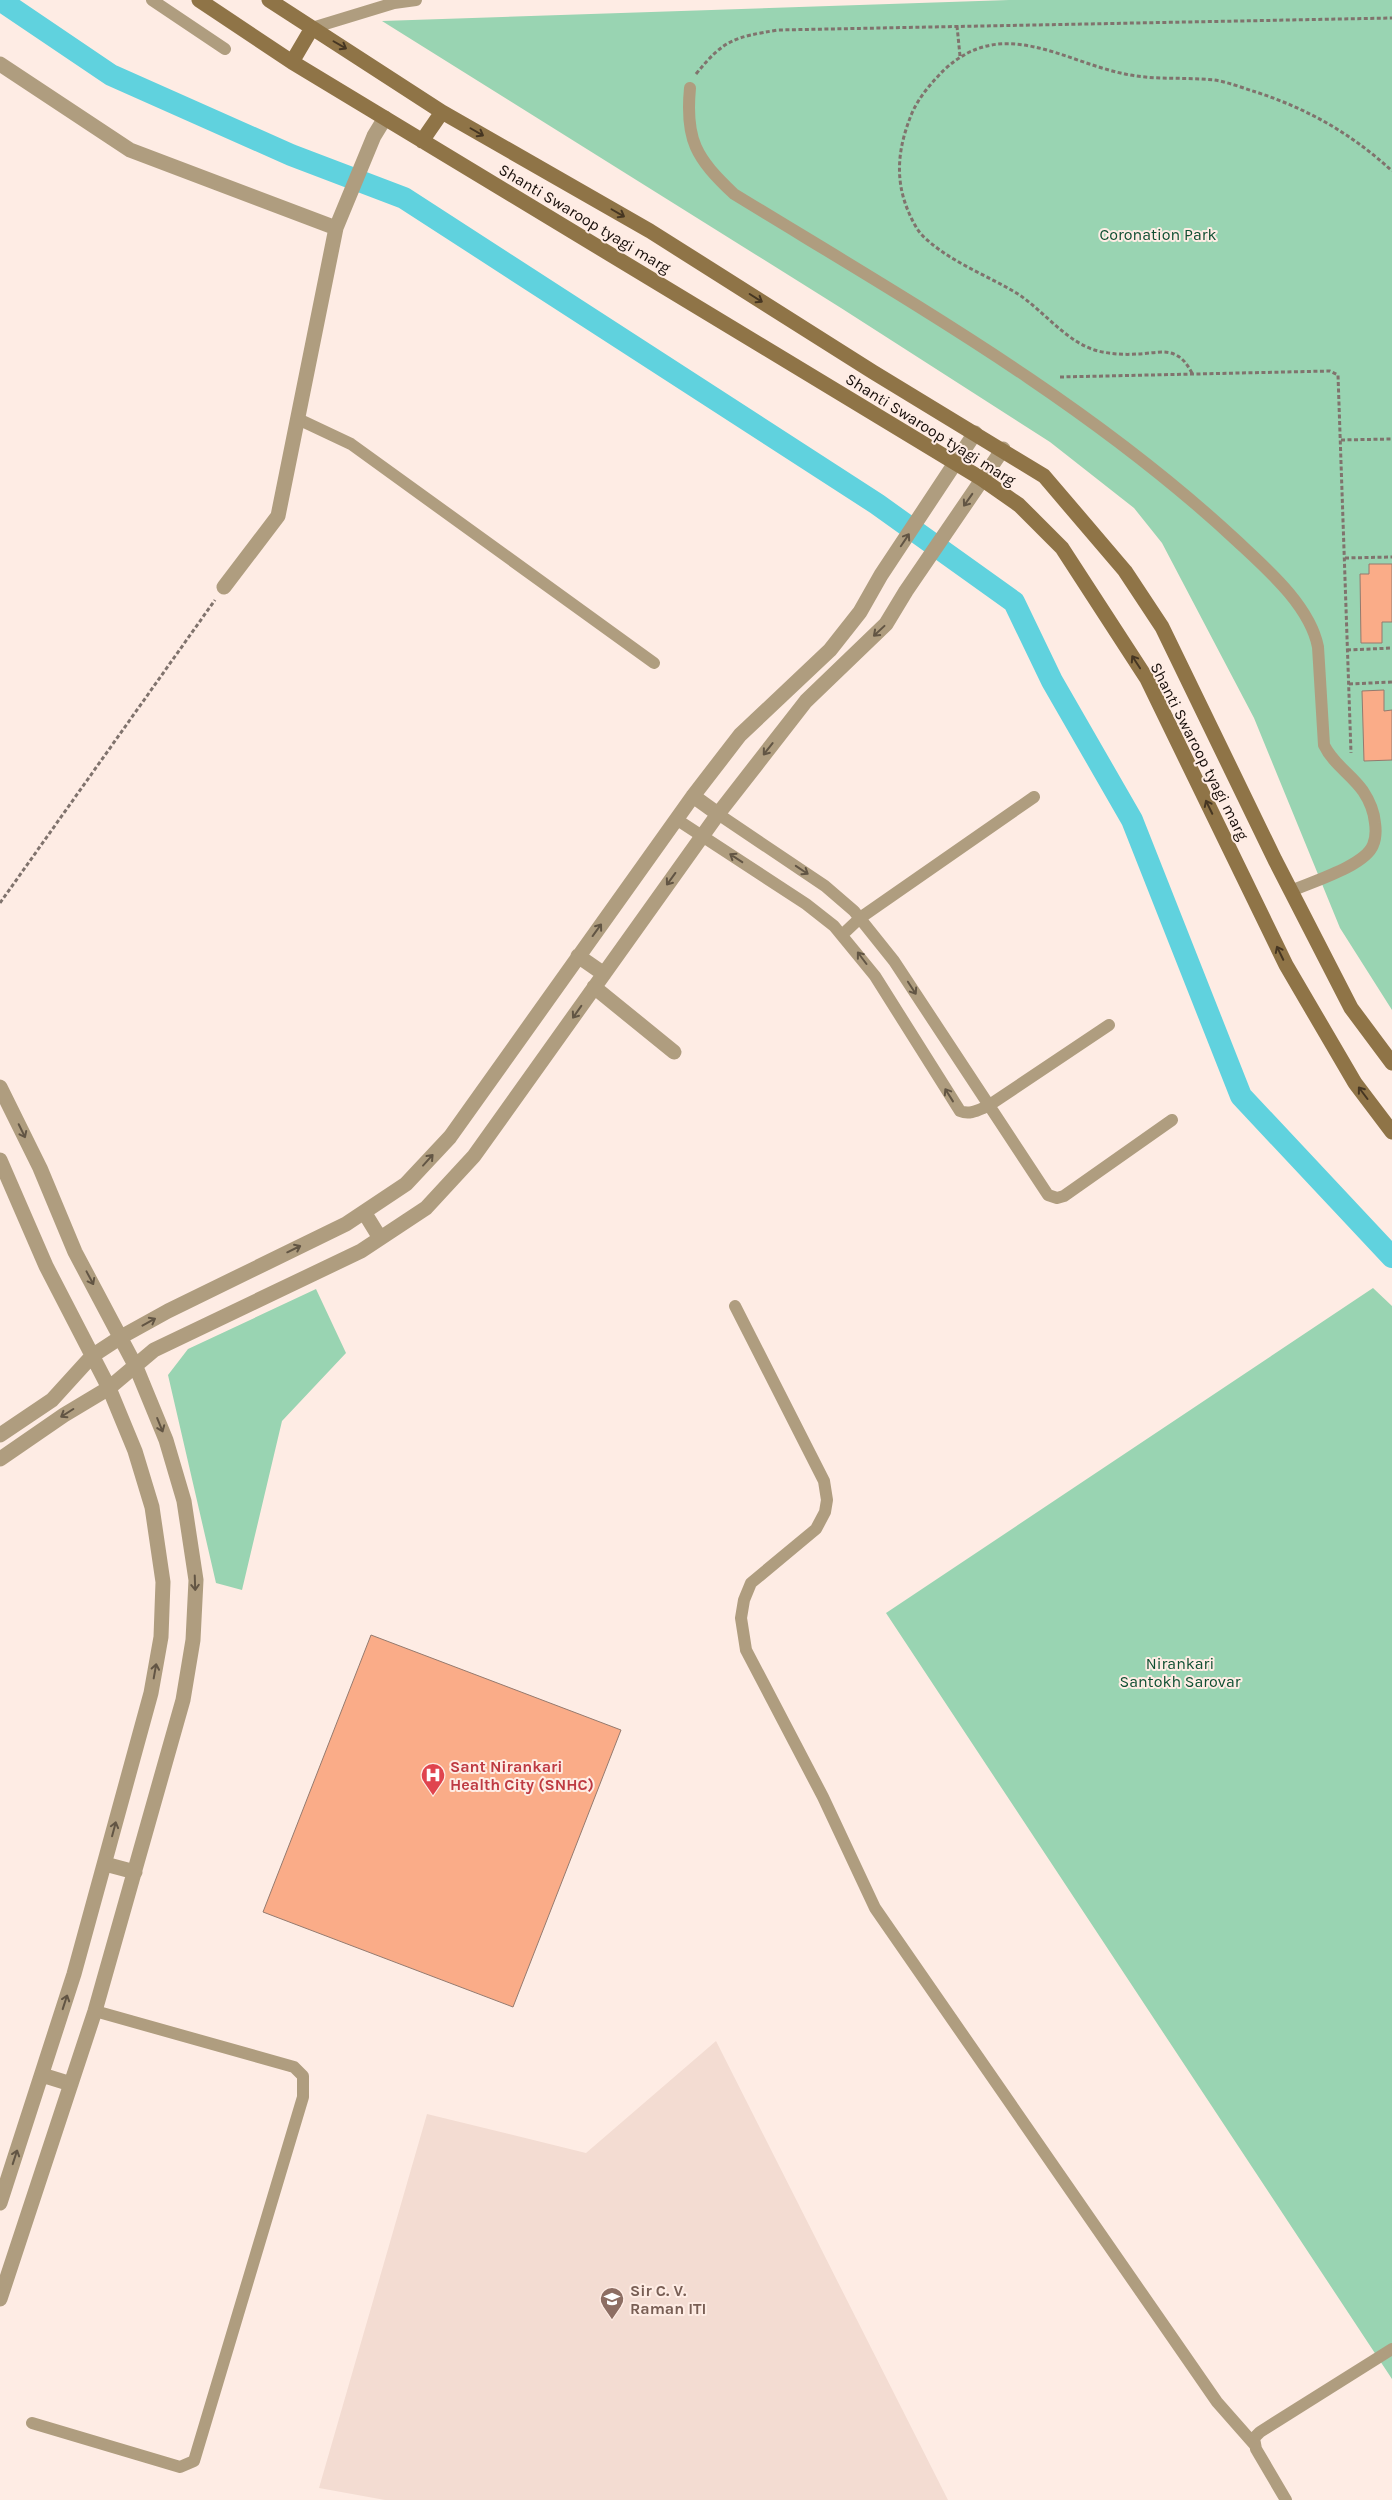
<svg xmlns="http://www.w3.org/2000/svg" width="1392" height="2500" viewBox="0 0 1392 2500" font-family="Karla,sans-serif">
  <rect width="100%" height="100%" fill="#feece4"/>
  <path fill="#f3dcd2" d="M716,2041L948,2500H385L319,2488L427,2114L586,2153Z"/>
  <path fill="#99d4b2" d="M1009,0H1392V1010L1340,928L1254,718L1162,543L1134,508L1050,442L841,308L382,21Z
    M1373,1288L1392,1306V2379L886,1613Z
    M316,1289L346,1353L282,1421L242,1590L216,1583L168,1375L188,1349Z"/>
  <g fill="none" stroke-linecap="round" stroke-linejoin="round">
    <path stroke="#60d2de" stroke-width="22" d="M0,0L111,75L291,155L404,198L877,504L1014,602L1052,681L1132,820L1241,1096L1392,1257"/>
  </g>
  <path fill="#faac88" stroke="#947a6e" d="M1369,564H1392V622H1382V643H1361L1360,574H1369Z
    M1384,690V711L1392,710V760L1364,761L1362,691Z
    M371,1635L621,1730L513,2007L263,1912Z"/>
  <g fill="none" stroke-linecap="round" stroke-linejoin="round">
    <path stroke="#80736d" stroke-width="3" stroke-dasharray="4 2.5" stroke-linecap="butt" d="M957,26L960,56
      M696,74C724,39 735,37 778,30L1392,18
      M1192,373C1188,366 1184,359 1176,355C1165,349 1150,354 1137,354C1124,355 1111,354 1098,351C1067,343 1044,311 1018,294C987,275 952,263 925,238C918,232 913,222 909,213C894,179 898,147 912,113C919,97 932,82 944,70C1004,14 1064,63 1130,75C1158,80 1186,77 1214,80C1228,82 1243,88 1256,92C1308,109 1352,134 1392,171
      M1060,377L1330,371L1338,375L1351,753
      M1341,440L1392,439
      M1345,558L1392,557
      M1347,650L1392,648
      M1349,684L1392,682
      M0,903L215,600"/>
    <path stroke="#af9d7f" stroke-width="12" d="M152,0L225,49
      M312,28L394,3L416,0
      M690,88C685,140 696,158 734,194C907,300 1088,402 1237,541C1267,569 1310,606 1318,647L1324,745C1333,764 1351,774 1363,791C1369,800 1374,812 1375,823C1376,830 1376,838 1373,845C1365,866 1311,882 1291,891
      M298,419L351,444L654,663
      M718,814L825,886L854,911L894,961L1048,1195L1057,1198L1064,1196L1172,1120
      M676,819L806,904L834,926L875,976L960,1111C970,1115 978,1110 988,1106L1109,1025
      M842,935L860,918L1034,797
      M735,1306L824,1481L827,1500L825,1512L816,1529L751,1583L744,1600L741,1618L746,1650L823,1797L875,1908L1217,2402L1254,2444
      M32,2423L180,2467L194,2461L303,2097V2076L294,2067L95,2011
      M1286,2500L1256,2449L1254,2438L1260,2432L1392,2349"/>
    <path stroke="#af9d7f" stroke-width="15" d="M0,64L130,150L336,228L278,516L224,587
      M336,228L374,136L385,118
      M693,796L718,814
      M578,956L604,974
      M594,987L674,1052
      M0,1087L40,1168L75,1252L136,1367L166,1440L184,1501L196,1580L193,1640L183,1700L95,2011L0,2299
      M0,1160L46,1266L109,1388L135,1451L152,1507L163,1582L161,1637L151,1693L74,1974L0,2203
      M364,1212L380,1238
      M0,1435L52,1400L92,1356L121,1337L168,1311L346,1224L406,1184L450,1137L693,796L740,735L830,650L860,612L881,575L975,433
      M0,1459L64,1415L109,1388L154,1350L361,1251L426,1208L474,1156L718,814L806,701L886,624L906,591L1003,449
      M105,1864L135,1872
      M42,2075L71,2084"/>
    <path stroke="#8f7447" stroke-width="15" d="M199,0L292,62L982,479L1019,505L1062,548L1147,679L1286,965L1355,1083L1392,1132
      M269,0L442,112L650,231L873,372L1044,476L1125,571L1162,627L1275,860L1351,1008L1392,1063
      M292,62L312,28
      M422,141L442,112"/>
  </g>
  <defs><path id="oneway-shaft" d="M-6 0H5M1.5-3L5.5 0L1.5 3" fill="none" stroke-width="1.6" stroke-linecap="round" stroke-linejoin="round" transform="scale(1.25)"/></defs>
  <g stroke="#463622">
    <use href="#oneway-shaft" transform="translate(340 45) rotate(30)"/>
    <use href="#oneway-shaft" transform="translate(477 132) rotate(30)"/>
    <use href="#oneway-shaft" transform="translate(618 213) rotate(30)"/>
    <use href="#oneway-shaft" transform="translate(756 298) rotate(32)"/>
    <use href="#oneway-shaft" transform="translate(1136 662) rotate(-123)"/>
    <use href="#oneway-shaft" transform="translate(1209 807) rotate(-116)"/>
    <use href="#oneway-shaft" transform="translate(1280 953) rotate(-116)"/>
    <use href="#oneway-shaft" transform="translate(1363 1093) rotate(-127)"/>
  </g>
  <g stroke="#625544">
    <use href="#oneway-shaft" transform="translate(968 500) rotate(125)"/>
    <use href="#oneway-shaft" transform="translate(905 540) rotate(-56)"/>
    <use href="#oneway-shaft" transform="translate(879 631) rotate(137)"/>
    <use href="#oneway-shaft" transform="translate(768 749) rotate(128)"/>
    <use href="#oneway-shaft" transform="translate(736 858) rotate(-147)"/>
    <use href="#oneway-shaft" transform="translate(802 870) rotate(34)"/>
    <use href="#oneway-shaft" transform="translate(671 879) rotate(126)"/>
    <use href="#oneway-shaft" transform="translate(597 930) rotate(-54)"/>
    <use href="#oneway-shaft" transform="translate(862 958) rotate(-127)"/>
    <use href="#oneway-shaft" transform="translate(912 988) rotate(57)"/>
    <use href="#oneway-shaft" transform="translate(577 1012) rotate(125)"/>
    <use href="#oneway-shaft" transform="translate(949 1095) rotate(-122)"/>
    <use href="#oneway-shaft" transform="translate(22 1131) rotate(64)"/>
    <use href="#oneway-shaft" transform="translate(428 1160) rotate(-48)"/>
    <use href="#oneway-shaft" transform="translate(294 1249) rotate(-26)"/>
    <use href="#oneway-shaft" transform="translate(90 1278) rotate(62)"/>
    <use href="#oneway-shaft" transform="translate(149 1322) rotate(-29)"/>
    <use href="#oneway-shaft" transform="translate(67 1413) rotate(148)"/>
    <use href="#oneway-shaft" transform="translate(160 1425) rotate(68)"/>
    <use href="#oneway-shaft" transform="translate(195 1583) rotate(88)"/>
    <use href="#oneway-shaft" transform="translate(155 1671) rotate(-80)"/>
    <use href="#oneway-shaft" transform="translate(114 1829) rotate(-75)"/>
    <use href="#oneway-shaft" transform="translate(65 2002) rotate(-72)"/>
    <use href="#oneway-shaft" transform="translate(15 2157) rotate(-72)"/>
  </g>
  <defs>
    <g id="hospital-pin" transform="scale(1.25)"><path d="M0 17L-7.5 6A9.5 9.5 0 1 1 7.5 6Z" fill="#e0444e" stroke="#feece4"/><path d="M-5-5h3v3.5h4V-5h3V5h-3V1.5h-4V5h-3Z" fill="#fff"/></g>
    <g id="university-pin" transform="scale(1.25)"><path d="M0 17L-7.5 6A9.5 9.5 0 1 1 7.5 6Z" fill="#8d6e63" stroke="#feece4"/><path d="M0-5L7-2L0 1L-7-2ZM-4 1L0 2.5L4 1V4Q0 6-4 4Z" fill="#fff"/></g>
  </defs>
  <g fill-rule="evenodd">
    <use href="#hospital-pin" x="433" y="1775"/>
    <use href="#university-pin" x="612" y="2299"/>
  </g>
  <g text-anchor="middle" stroke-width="4" stroke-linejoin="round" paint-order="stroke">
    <g font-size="16" fill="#160d09" stroke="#feece4">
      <text transform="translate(585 218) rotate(31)" y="6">Shanti Swaroop tyagi marg</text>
      <text transform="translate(931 429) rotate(32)" y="6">Shanti Swaroop tyagi marg</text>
      <text transform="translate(1200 751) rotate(63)" y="6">Shanti Swaroop tyagi marg</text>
    </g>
    <g font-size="16" fill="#0e4e31" stroke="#feece4">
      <text x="1158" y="240">Coronation Park</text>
      <text x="1180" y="1669">Nirankari<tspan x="1180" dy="18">Santokh Sarovar</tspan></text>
    </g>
    <g font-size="16" font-weight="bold" fill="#be3a42" stroke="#feece4" text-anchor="start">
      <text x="450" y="1772">Sant Nirankari<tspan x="450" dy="18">Health City (SNHC)</tspan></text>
    </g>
    <g font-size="16" font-weight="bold" fill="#785e54" stroke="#feece4" text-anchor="start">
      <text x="630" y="2296">Sir C. V.<tspan x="630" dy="18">Raman ITI</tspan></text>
    </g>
  </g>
</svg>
